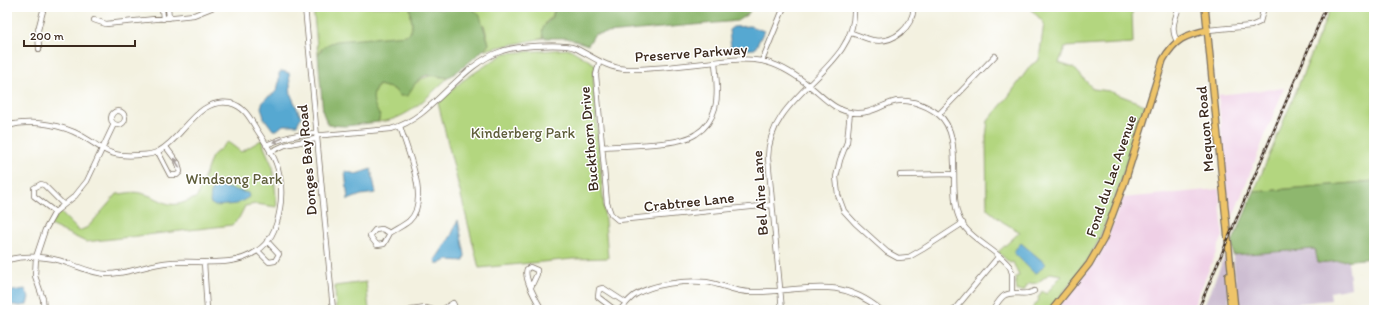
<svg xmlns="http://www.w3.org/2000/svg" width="1381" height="317" viewBox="0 0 1381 317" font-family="Itim,sans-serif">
  <rect width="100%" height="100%" fill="#fff"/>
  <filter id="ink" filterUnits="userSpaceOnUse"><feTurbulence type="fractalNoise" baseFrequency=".025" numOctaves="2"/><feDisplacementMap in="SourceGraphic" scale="8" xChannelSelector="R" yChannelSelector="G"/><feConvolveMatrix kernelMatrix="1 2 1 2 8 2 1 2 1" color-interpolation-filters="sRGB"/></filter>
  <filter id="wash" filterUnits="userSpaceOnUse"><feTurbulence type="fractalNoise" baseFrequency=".012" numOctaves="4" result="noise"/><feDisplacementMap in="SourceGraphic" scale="16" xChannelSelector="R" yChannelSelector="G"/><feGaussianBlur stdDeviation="0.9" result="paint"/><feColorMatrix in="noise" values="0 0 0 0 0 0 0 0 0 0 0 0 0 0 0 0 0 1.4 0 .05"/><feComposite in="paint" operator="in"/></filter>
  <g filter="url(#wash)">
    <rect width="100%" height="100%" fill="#f3f1e0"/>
    <path fill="#efd0e6" d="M1284,88L1230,224L1218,95Z
      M1219,189L1223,236L1192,310H1056L1098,257L1115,219L1122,198Z"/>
    <path fill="#cdbed2" d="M1315,249L1318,263L1348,261L1351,288L1330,292L1331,300L1238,309L1233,255Z
      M1225,256L1230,310H1202Z"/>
    <path fill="#b3d67f" stroke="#77804e" d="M313,7H410L412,25L411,32L406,35L321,49L318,55Z
      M466,7H555L552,17L546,22L543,36L544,38L484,50L489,44L484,25Z
      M1029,7H1132L1133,43L1065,47L1059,63L1074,68L1093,89L1109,91L1145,105L1115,198L1098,242L1082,269L1049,310H1031L1039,300L1038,298L1042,291L1046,294L1062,275L1050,273L1037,283L1028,284L1024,291H1017L1015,277L1019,276L1013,262L1010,263L998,252L1020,232L1003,222L987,209L986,137L988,121L1008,97L1031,65L1039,60L1044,23Z
      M1331,7H1374V181L1254,192Z
      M570,49L596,65L593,74L608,258L573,259L479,268L438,103L462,81L505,53Z
      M433,75L439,77H449C427,96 409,120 378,122L380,116C373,106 369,93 380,85L394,89L400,96L421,79Z
      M263,139L264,147L273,167L277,207L256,204L245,206L239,218L232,225L86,242L50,225L60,212L79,231L88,227L117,194C124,194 133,191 140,193C168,199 164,213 197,197L212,156L228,142L241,152Z
      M366,282L369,310H336L335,286Z"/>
    <path fill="#8eb76e" stroke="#647046" d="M410,7C420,7 429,7 439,9C452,11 469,0 480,16L489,44C485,49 454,76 448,77C442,78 438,75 432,75C419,74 413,86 408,96H400L394,89L379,85C369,94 374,106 380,116L378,122L346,126L328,125L323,113L318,55C323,46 327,44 337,41L406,35L411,32L412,25Z
      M555,7H752L748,14L737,21L596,34L594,35L588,45L567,38H544C539,27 546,25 552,17C554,15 554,10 555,7Z
      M1374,181V258L1318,263L1315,249L1233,255L1232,243L1254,192Z"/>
    <path fill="#56a8d1" stroke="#486978" d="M750,26L764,31L755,49L734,50L731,48L729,30L733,27Z
      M282,71L289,73L291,95L301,117L297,125H283L277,130H273L264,118L261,107C266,89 280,103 279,73Z
      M371,169L376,193L361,195L348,200L345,171L356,174Z
      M219,186L248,193L249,197L237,204L215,206L210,203L211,190Z
      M458,220L465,255L464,261L447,260L441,263H436L435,260L451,236Z
      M1021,243L1046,264L1038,272L1034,273L1013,252Z
      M25,289L29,297L27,305L20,306L7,304V294L13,291Z"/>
  </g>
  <g filter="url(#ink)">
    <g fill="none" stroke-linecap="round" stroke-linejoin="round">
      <g stroke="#7b7062" stroke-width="6">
        <path id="minor" d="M162,7L163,19
          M168,7L169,18
          M305,7L333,310
          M94,20L106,24L194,15L214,7
          M1208,30L1251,26L1260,22L1264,7
          M851,33C858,35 865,38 872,40C894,44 912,28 914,7
          M1177,41C1170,29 1175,19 1179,7
          M39,49L38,30L44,7
          M762,61L784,7
          M599,63L596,75L607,203L611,214L618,220L772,205
          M111 118a7 7 0 1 1 14 0a7 7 0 1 1-14 0Z
          M850,112L847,142L840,160L836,177L838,195L844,211L855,223L887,252L898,258L909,257L923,249L963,223
          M939,114L995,56
          M7,126C28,120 53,123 74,132C102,145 103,158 139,155C145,155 154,154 159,151C184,138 197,97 230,103C244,106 250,118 257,130C264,141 272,152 276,163C286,189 282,235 257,251C230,270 194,258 164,263C144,266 127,274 107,274C93,274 80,267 67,263C49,256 26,255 7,260
          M266,145C282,138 297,134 314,133L318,135H324L391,129C435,117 458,65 502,51C515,46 563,43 575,48C592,56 606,68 626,69C655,70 686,65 715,62C731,60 746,58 762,61C778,64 794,74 807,84C823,96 834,112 856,113C869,114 879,107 890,103C905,97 925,104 938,114C964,134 948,186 958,215C966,239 996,248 1010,267L1012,273V293
          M602,147C625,145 679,146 696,134C706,128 712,119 715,108C719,93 716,77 715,62
          M158,152L170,175H177L180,172L178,163L166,147
          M270,152L285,145L315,139L318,135
          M900,175L953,174
          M55,212L34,196V188L41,184L44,185L63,204
          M390,233L384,244L377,245L370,236L375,230L382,229L390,233C396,229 403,226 409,221C431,201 407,151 400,126
          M258,251L269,262L275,261L279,254L267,241
          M204,262L207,310
          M531,287L537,274V270L530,267L527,269C523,278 537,301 542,310
          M44,310L43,299L35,276L36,257L45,230L55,212L75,196L87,181L114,124
          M411,310L426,308L433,310
          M442,310L453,303L456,310
          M615,310L598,297L599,289L603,288L626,303
          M620,310C625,305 629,299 635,295C652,284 686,280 706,282C722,284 734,292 750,292C801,293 836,273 881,310
          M782,310L768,158C768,92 858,71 854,7
          M954,310L999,256
          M993,310C996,305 1000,298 1005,295C1015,290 1024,297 1034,291"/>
      </g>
      <g stroke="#7b7062" stroke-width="8">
        <path id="major" d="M1205,7L1235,310
          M1228,276L1231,310
          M1052,310L1089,264L1103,240L1125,181L1163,60C1175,39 1185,35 1208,30"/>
      </g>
      <use href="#minor" stroke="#fff" stroke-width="4.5"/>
      <use href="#major" stroke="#eec469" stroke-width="5.5"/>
      <g stroke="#3b2a1e" stroke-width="2.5">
        <path id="rail" d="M1198,310L1326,7"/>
      </g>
      <use href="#rail" stroke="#fff" stroke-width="1" stroke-dasharray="3" stroke-linecap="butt"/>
    </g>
    <defs><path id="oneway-solid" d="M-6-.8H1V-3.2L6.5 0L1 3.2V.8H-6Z"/></defs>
    <g fill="#a79f9a">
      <use href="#oneway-solid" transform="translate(278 140) rotate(157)"/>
      <use href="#oneway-solid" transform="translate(177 163) rotate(-119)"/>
    </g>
  </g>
  <g text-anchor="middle" stroke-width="3" stroke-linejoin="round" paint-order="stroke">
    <g font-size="15" fill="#3b2a1e" stroke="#fff">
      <text transform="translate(691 53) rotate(-4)" y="5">Preserve Parkway</text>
      <text transform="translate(1205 129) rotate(-95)" y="5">Mequon Road</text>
      <text transform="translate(589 139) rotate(-95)" y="5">Buckthorn Drive</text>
      <text transform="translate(307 160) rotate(-95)" y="5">Donges Bay Road</text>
      <text transform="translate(1111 176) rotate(-71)" y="5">Fond du Lac Avenue</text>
      <text transform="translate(760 193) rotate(-94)" y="5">Bel Aire Lane</text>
      <text transform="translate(689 202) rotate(-6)" y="5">Crabtree Lane</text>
    </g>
    <g font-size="15" fill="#5f5e3b" stroke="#fff">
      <text x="523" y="138">Kinderberg Park</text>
      <text x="234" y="184">Windsong Park</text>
    </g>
  </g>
  <rect width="1381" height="317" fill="none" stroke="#fff" stroke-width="24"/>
  <path d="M24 40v6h111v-6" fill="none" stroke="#3b2a1e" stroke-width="2"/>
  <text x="30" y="40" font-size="12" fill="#3b2a1e" stroke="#ffffff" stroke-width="3" paint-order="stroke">200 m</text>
</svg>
